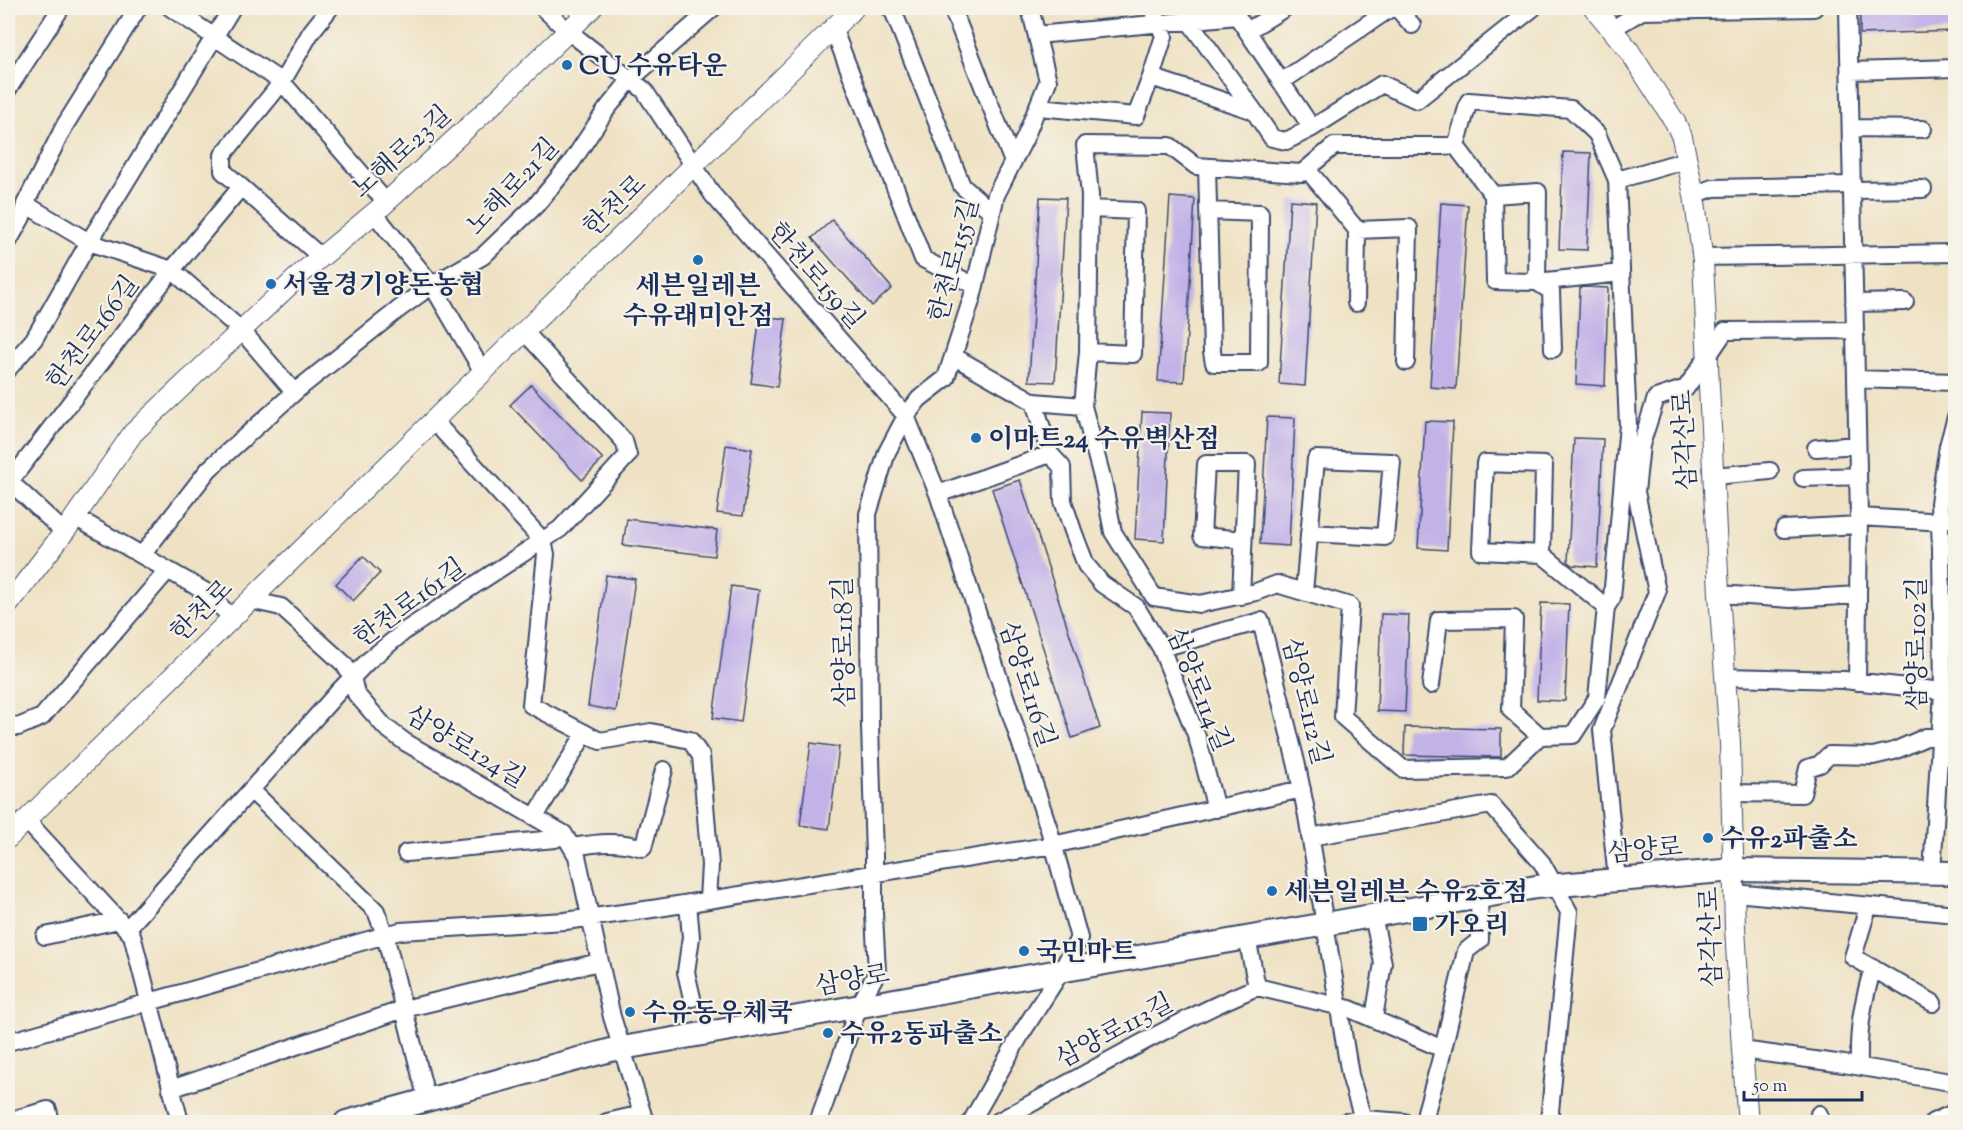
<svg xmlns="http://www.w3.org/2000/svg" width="1963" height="1130" viewBox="0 0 1963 1130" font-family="'Sorts Mill Goudy','Noto Serif KR',serif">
  <rect width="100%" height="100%" fill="#f7f3e8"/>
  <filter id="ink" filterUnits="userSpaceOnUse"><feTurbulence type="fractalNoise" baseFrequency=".0167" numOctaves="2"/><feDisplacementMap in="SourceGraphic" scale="12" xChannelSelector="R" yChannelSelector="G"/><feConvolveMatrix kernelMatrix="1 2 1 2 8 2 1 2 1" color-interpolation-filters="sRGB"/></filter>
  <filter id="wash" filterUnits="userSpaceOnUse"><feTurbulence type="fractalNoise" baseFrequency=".008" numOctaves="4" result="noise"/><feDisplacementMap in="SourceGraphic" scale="24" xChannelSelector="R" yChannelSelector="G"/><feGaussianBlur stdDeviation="1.35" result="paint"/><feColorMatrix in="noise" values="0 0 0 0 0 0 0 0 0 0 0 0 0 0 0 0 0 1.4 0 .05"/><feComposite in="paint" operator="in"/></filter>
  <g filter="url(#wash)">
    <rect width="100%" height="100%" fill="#efe2c4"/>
    <g id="blocks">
      <path fill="#c2b2e8" d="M1860,8H1956V31L1860,34Z
        M1563,152L1591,153L1587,250L1559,249Z
        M1040,197L1066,198L1055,382L1029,381Z
        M1170,197L1195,199L1184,382L1158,381Z
        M1290,200L1316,202L1305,386L1279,384Z
        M1441,203L1468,205L1456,389L1430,387Z
        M832,220L892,288L872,306L812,238Z
        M1584,287L1608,288L1605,386L1576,384L1580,288Z
        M760,316L786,319L777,387L751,383Z
        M531,385L603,459L582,480L510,405Z
        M1142,412L1170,413L1164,541L1135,539Z
        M1267,417L1295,418L1289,546L1260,544Z
        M1425,421L1453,422L1447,550L1418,548Z
        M1574,438L1603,439L1597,567L1572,565L1568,562Z
        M726,445L752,449L743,516L717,513Z
        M1020,480L1100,728L1072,738L992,489Z
        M627,519L717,530L714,556L623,545Z
        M363,556L380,573L353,601L336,584Z
        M606,575L635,579L616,711L588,706Z
        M731,586L759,590L741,722L713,718Z
        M1541,603L1569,604L1565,701L1537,700Z
        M1381,614L1409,615L1405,712L1377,711Z
        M1405,727L1501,729V757L1404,755Z
        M811,743L839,747L829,829L800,825Z"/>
    </g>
  </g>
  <g filter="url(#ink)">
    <use href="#blocks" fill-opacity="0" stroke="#3b4a6d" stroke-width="1.5"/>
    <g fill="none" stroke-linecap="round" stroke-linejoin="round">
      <g stroke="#3b4a6d" stroke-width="20">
        <path id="minor" d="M171,8L282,82L386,202
          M543,8L568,31L644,90L713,195L906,416L938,494L1049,829L1079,938L1062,970L1021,1034L971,1122
          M890,8L894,13L962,186L992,212
          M952,8L1013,162
          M1397,8L1412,25
          M1848,8L1859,517L1857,682
          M1189,21L1254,111
          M833,28L923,259L975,286
          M1612,29L1642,11L1814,8
          M1247,31L1285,8
          M1037,35L1237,16L1312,128
          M1850,71L1956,68
          M1151,77L1254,111L1272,138L1286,141L1312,128L1382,84L1417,100L1533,8
          M1281,82L1391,8
          M8,89L61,8
          M1469,101L1571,109L1597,134L1617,180L1628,425L1612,598L1606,607L1597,698L1573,735L1540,736L1507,767L1403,769L1343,717L1350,606L1277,584L1256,592L1200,604L1154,597L1113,532L1103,481L1083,406L1088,352L1090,195L1085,145L1170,146L1196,166L1302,173L1334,146H1456Z
          M1038,107L1136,116L1151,77L1164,36L1153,8
          M1851,128L1923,129
          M1456,146L1493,195L1495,281L1537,282L1538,192L1493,195
          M1207,167L1212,352L1214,363H1259L1260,213L1208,211
          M1307,169L1357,230L1356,303
          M1617,180L1687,160
          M1853,190L1923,189
          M1694,195L1713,188L1853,185
          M25,204L89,242L172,270L242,331L294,392
          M374,213L432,285L483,372
          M1357,230L1409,228L1406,362
          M8,242L22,217L25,204L65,125L138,8
          M321,257L223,171V155L282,82L311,32L330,8
          M1702,257L1956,253
          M1537,282L1621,273
          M1537,282L1551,291L1553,349
          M1854,303L1905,302
          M1088,352L1133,354L1136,211L1090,209
          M953,356L1034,402L1050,454
          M8,369L34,339L89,242L232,8
          M1856,379L1956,382
          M1034,402L1083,406
          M433,420L543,541L546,554L531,705L600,741L651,732L690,740L701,756L710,865L708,900
          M1816,448L1857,445
          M1713,476L1770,471
          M1803,478L1858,476
          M8,480L64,532
          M8,484L172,270L241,187
          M938,494L1050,454L1062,467L1063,501L1073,531L1086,565L1102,584L1136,607L1161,648L1197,737L1216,809
          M75,517L206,592L232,618
          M1859,517L1928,521L1956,518
          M1784,529L1859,525
          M1542,554L1544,465L1485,463L1481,551L1542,554L1606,607
          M142,555L209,469L297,390L399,309L432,285L483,256L536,205L571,163L606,110L631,79L713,8
          M1304,592L1316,459L1392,462L1385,537L1309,533
          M1719,594L1791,599L1858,595
          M1241,596L1247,464H1206L1202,536L1243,540
          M250,600L281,607L344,664L352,677L356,694L385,727L405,742L564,834L577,856L612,1017L645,1122
          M1161,648L1261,621L1297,766L1307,816L1350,1075L1363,1119
          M1725,677L1844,680L1943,691
          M1431,685L1439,620L1514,619L1511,710L1540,736
          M8,724L18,727L42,717L168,570
          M251,790L376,911L385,935L427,1100
          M1732,793L1802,794L1808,768L1820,764L1829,755L1873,756L1894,751L1926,737L1956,735
          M535,817L585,733
          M26,820L132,935L180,1122
          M1310,837L1491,805L1542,863L1569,912L1549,1122
          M572,847C598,843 617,840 643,848L664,770
          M406,853L555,839L564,834
          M1932,873L1943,691L1941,549L1939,503L1948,446L1956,417
          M1617,880L1602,730L1657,592L1636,492L1641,445L1656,398L1686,388L1725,331L1855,330
          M1735,893L1956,914
          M688,904L691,937L686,972L692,998
          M1868,907L1853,957L1933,1003
          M1373,916L1383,963L1374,1018
          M127,929L339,691L368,661L406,630L560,529L628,455L624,441L524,331
          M45,936L119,920
          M1257,987L1350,1009L1443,1049
          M8,1042L400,931L565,921L652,909L1053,845L1302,789
          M1742,1050L1844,1064L1956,1083
          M1859,1066C1858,1029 1862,1004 1873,968
          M171,1089L404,1009L599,962
          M1819,1114L1821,1122
          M8,1121L48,1110L51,1122
          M607,1122L642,1114
          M818,1122L859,1006L877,972L874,914V856L870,726L868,514L887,452L906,416L919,399L946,378L972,298L996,195L1025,138L1048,81L1030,8
          M997,1122C1083,1076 1167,1025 1257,987L1247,938
          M1345,1122L1363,1119L1404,1122
          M1428,1122L1426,1112L1440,1062L1466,951L1480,940L1479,897
          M1933,1122L1956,1112"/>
      </g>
      <g stroke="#3b4a6d" stroke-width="22">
        <path id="tertiary" d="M1594,8L1628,49L1675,122L1682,137L1694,195L1703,261L1719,594L1730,743L1735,927L1742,1050L1748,1122
          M8,605L68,527L133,433L303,272L379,209L492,105L592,8
          M8,838L854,8"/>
      </g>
      <g stroke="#3b4a6d" stroke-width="26">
        <path id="secondary" d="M346,1122L611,1050L1536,887L1734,870L1956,873"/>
      </g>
      <use href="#minor" stroke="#fff" stroke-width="16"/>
      <use href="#tertiary" stroke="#fff" stroke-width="20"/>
      <use href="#secondary" stroke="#fff" stroke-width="22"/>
    </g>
  </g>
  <g fill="#1f6fb2" stroke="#f7f3e8" stroke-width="2">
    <circle cx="567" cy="65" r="6"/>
    <circle cx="698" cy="260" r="6"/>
    <circle cx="271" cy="284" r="6"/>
    <circle cx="976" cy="438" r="6"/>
    <circle cx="1708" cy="838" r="6"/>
    <circle cx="1272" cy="891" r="6"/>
    <rect x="1412" y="916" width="16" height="16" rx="3"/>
    <circle cx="1024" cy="951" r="6"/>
    <circle cx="630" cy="1012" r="6"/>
    <circle cx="828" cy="1033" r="6"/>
  </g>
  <g text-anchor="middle" stroke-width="4.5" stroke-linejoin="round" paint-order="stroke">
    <g font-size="26" font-weight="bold" fill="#1b2f5e" stroke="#f7f3e8" text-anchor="start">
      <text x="579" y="74">CU 수유타운</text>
      <text x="283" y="293">서울경기양돈농협</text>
      <text x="698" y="294" text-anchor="middle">세븐일레븐<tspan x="698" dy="30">수유래미안점</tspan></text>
      <text x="988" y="447">이마트24 수유벽산점</text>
      <text x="1720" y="847">수유2파출소</text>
      <text x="1284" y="900">세븐일레븐 수유2호점</text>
      <text x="1434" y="933">가오리</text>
      <text x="1036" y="960">국민마트</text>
      <text x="642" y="1021">수유동우체국</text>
      <text x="840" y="1042">수유2동파출소</text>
    </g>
    <g font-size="26" fill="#1b2f5e" stroke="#f7f3e8">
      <text transform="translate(401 151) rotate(-42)" y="9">노해로23길</text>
      <text transform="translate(512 186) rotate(-47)" y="9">노해로21길</text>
      <text transform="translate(614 205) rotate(-44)" y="9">한천로</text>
      <text transform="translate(953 260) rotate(-75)" y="9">한천로155길</text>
      <text transform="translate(817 275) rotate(49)" y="9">한천로159길</text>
      <text transform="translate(92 332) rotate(-53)" y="9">한천로166길</text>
      <text transform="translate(1684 440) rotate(-93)" y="9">삼각산로</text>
      <text transform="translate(409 602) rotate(-36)" y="9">한천로161길</text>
      <text transform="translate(201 610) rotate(-45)" y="9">한천로</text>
      <text transform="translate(843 642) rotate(-91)" y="9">삼양로118길</text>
      <text transform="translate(1916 644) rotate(-90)" y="9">삼양로102길</text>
      <text transform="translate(1028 684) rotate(72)" y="9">삼양로116길</text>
      <text transform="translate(1200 689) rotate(68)" y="9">삼양로114길</text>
      <text transform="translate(1307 701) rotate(76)" y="9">삼양로112길</text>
      <text transform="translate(466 746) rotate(31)" y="9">삼양로124길</text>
      <text transform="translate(1645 849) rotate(-5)" y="9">삼양로</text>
      <text transform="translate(1710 937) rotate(-92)" y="9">삼각산로</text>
      <text transform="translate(852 979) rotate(-10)" y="9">삼양로</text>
      <text transform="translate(1114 1030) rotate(-28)" y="9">삼양로113길</text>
    </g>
  </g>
  <rect width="1963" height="1130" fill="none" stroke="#f7f3e8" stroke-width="30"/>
  <path d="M1744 1091v9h118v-9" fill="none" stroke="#1b2f5e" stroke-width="3"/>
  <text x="1753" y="1091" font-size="18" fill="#1b2f5e" stroke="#f7f3e8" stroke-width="4.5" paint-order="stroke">50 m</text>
</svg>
